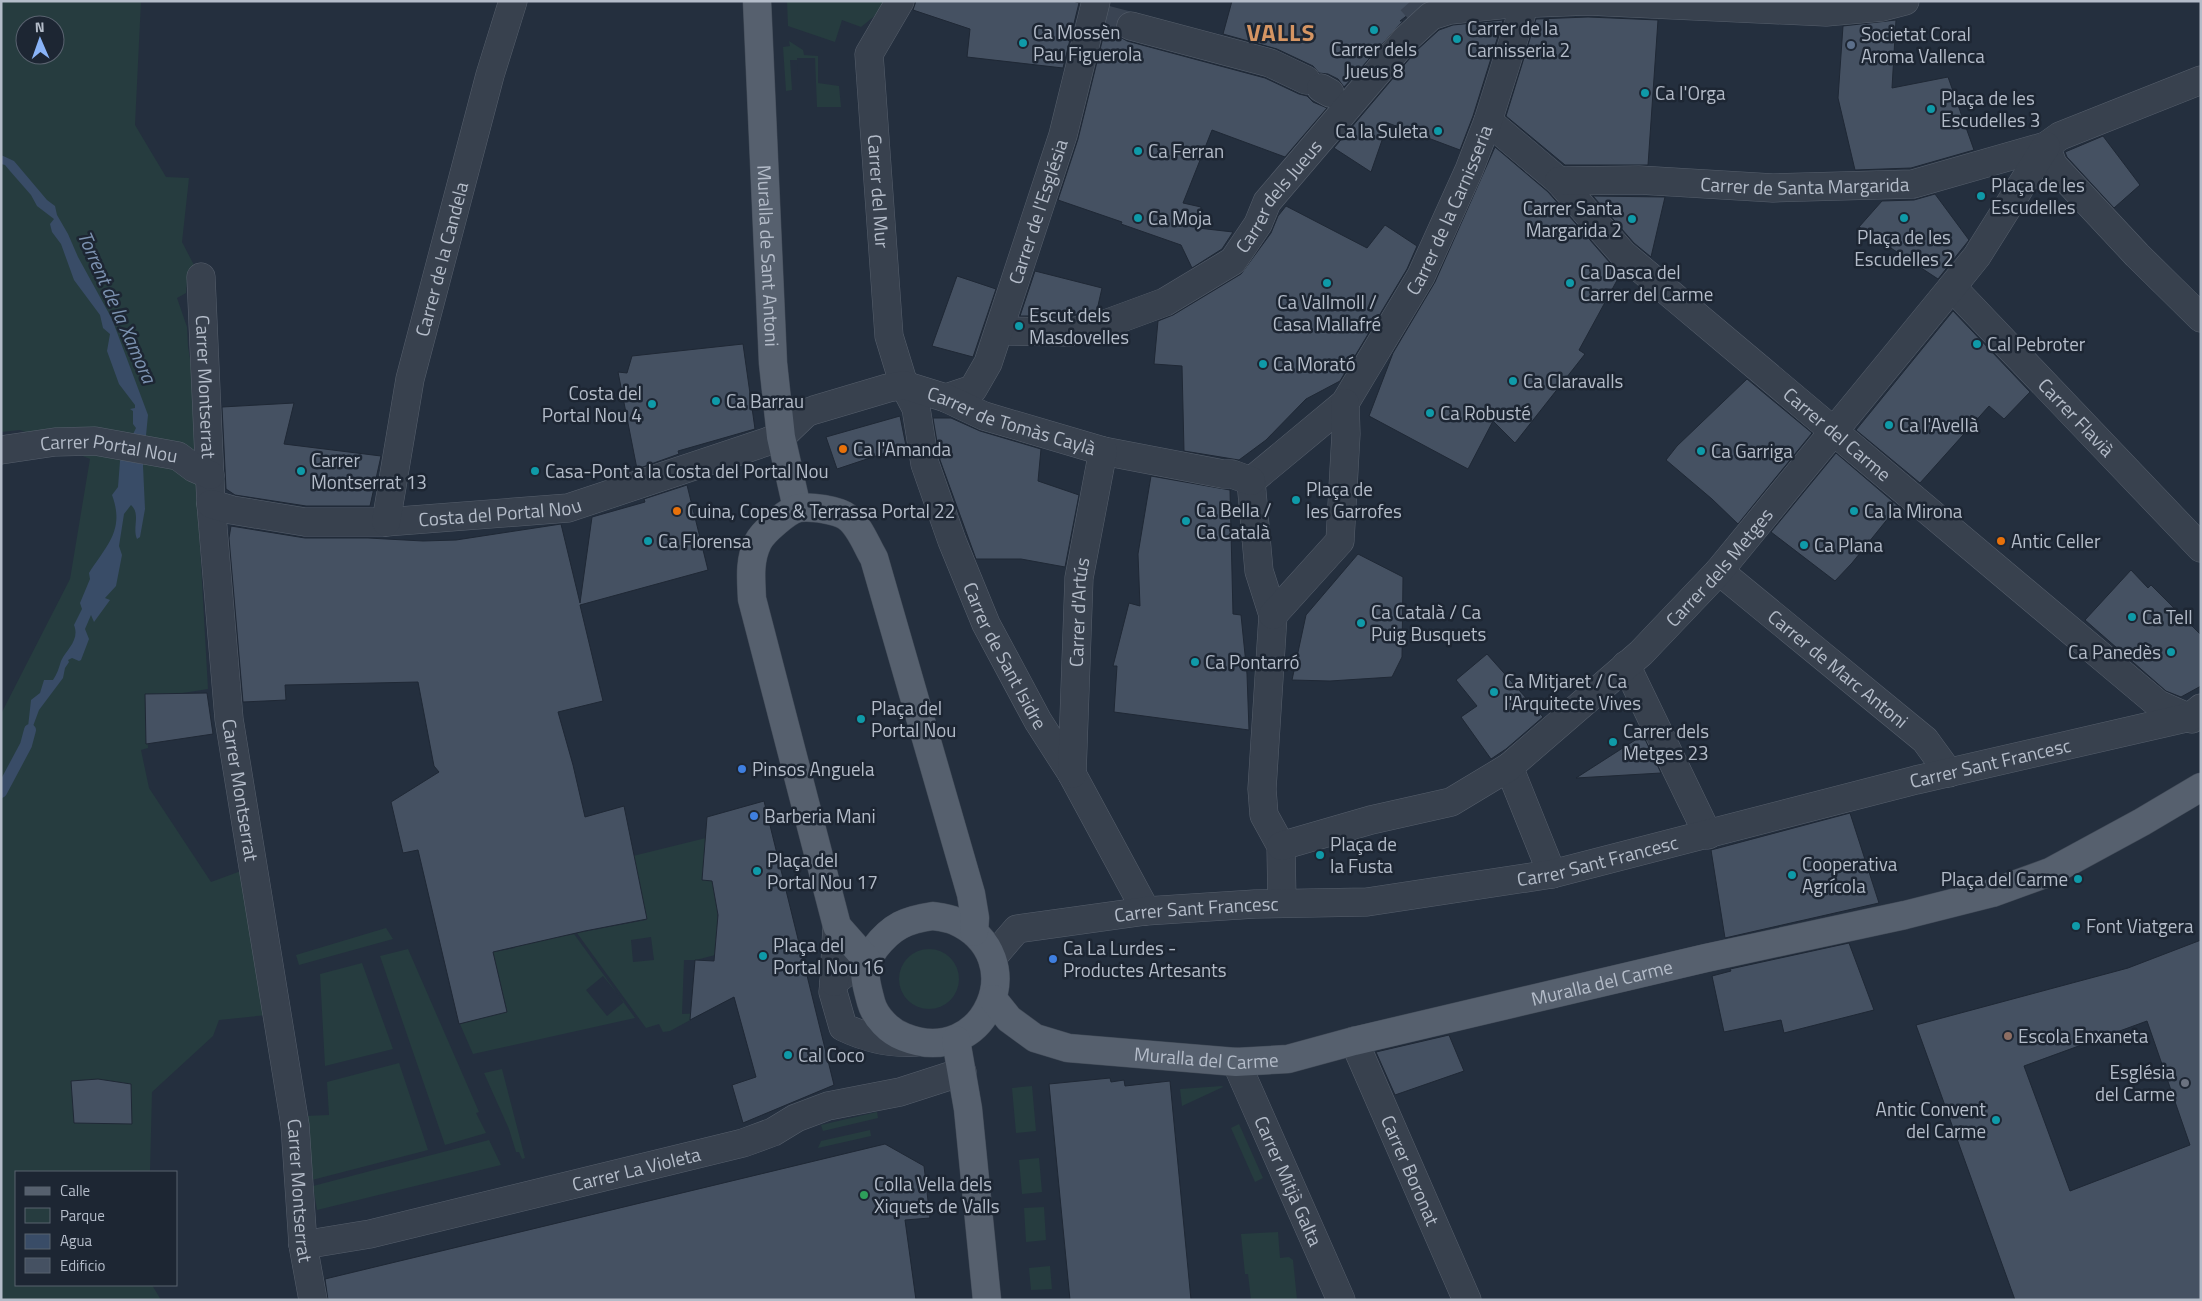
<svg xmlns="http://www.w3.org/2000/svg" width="2202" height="1301" viewBox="0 0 2202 1301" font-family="'Titillium Web',sans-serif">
  <rect width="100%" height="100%" fill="#242f3e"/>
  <path fill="#263c3f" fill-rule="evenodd" d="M1,1H141L135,125L166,177L189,178L182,242L195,267L193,279L187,280L186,293L177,298L187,327L188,347L196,393L194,440L208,689L145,699L148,748L141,750L149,788L211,882L241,871L267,1015L219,1020L213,1036L152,1092L150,1172H16V1285H152L161,1300H1V714L70,579L90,459L20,430L1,432ZM25,25H55V55H25Z
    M787,1H884L877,14L861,27L842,20L835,42L788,26Z
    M789,41L803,50L804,55L818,56V83L839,86L841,107H817L815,58H797L798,72L797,60H790L792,90L786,91L783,47L790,46Z
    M706,838L720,882L715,955L696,960H684L682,1014L703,1013L670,1031L663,1032L659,1024L646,1028L577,933L646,920L633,856ZM651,937L654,960L633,962L631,940Z
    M557,895L564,936L574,934L635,1018L473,1054L460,1024L507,1011L493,952L515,948L506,905ZM603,976L624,1002L607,1016L586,990Z
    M386,928L393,939L299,965L296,955Z
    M899 979a30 30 0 1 1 60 0a30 30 0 1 1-60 0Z
    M408,949L479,1112L476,1113L486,1133L445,1145L380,956Z
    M362,963L393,1049L325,1066L320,974Z
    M399,1063L428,1150L312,1180L304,1116L329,1115L327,1082Z
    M502,1069L525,1158L522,1159L519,1152H516L509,1129L484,1073Z
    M1032,1086L1036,1131L1016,1133L1012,1088Z
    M1222,1086L1223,1087L1182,1106L1180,1089Z
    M877,1112L878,1118L823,1131L821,1125Z
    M1239,1124L1263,1178L1255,1182L1231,1128Z
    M870,1130L871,1136L818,1148L821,1141Z
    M489,1140L501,1165L317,1210L313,1186Z
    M1039,1158L1042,1192L1022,1194L1019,1160Z
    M1044,1207L1046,1240L1026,1242L1024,1208Z
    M1278,1232L1280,1258L1289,1257L1293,1260L1297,1300H1251L1248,1274H1245L1241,1234Z
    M1050,1266L1052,1289L1031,1290L1029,1268Z"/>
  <path fill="#394c67" d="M1,155L14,161L47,200L55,206L57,215L68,234L78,257L112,319L148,415L143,466L145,509L140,537L137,539C132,528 141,514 131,505L124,514L119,546L122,555L116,586L105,598L110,600L94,622L91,615L85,629L89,639L81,660L79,661L72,658L68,660L69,662L65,668L63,678L39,710L26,745L31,700L40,693L44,680H53C57,674 59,668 61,661C67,649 80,640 74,625L82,609L80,603L90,579L89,573C107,545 125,530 112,495L118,487L120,461L136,428L133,424V411L130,409L135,408V405L119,384L107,351L110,334L103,328L100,315L74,280L61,244L52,232L50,224L54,219L37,206L31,195L10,171L5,165L1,164Z"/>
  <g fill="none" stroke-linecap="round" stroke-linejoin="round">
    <path stroke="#394c67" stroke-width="12" d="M1,792L26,745L30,730"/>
  </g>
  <path fill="#455162" stroke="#1f2835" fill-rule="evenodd" d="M916,1H1073L1079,3L1063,68L967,57L970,29L913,10Z
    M1232,1H1426L1400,21H1403L1344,87L1338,79L1328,74L1319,73L1313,66L1277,49L1223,34Z
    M1110,9L1124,12L1116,22V30L1120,37L1127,41L1265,78L1299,94L1307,96L1313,102L1327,108L1285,157L1212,130L1183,203L1201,207L1198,228L1233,232L1222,249L1192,268L1181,245L1121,224L1122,222L1058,200L1078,139Z
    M1588,17L1658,20L1648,165H1565L1506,116L1536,19Z
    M1503,20L1473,116L1460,150L1388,123L1371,172L1334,148L1416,51L1439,30L1453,25Z
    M1896,20L1892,88L1948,77L1974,150L1911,168L1855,170L1838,98L1843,26Z
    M2103,136L2140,185L2114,208L2067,157L2065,152Z
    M1495,147L1548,192L1611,264L1621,273L1579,350L1585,354L1515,443L1493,421L1468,469L1369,416L1393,353L1435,282Z
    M1935,194L1969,240L1938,279L1859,227L1882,201L1914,200Z
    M1593,196L1665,197L1651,257L1634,243Z
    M1286,206L1367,248L1385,225L1417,246L1407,269L1340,381L1306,399L1266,440L1239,460L1184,451L1182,366L1154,364L1158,321L1173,315L1241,274L1271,233L1278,216Z
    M1035,271L1102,288L1097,310L1069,316H1020Z
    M957,276L996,289L973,357L932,346Z
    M1953,311L2030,392L2004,419L1989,406L1920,483L1856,430Z
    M743,344L755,429L678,451L679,454L637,469L618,372L627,373L632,356Z
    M1747,379L1812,433L1738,524L1712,499L1666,460L1677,446Z
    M294,403L284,444L381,456L370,506H306L235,495L226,489L222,407Z
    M900,416L906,446L837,469L826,437Z
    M933,418H951L980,431L1041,449L1038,481L1079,495L1065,567L1021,559H976L940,460Z
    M1836,453L1898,506L1852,563L1835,581L1771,532Z
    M1151,476L1230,490L1233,614L1241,615L1247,674L1249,730L1114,712L1117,666H1113L1129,603L1140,606L1138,554Z
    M687,485L708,570L580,605L603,701L558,712L573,765L585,817L624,806L647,919L585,931L493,952L507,1012L459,1024L418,850L403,853L391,802L439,772L434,766L418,682L285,685L286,700L243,702L229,538L231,526L305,538H368L423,541L456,540L561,524L580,603L592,517L645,502L644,499Z
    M1358,554L1403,577L1402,657L1392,677L1330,681L1292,680L1306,615Z
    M2131,570L2148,588L2151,585L2201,635V686L2181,697L2166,691L2085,620Z
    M1487,654L1543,717L1506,749L1491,759L1461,717L1477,706L1456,680Z
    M207,693L213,734L146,744L145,694Z
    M1643,735L1661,773L1576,778Z
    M764,801L834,1085L743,1123L732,1085L756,1077L734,997L690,1020L695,960L714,961L718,915L712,881L702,880L707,817Z
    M1850,813L1879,903L1725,938L1711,850Z
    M2201,940V1300H2015L1916,1025L2128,968ZM2147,1021L2190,1145L2070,1191L2024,1066Z
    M1849,943L1874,1010L1784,1033L1781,1020L1724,1032L1712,976L1731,971L1730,969Z
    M1449,1035L1464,1071L1395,1095L1376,1052Z
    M1110,1078L1111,1082L1124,1080L1125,1086L1170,1081L1191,1300H1070L1049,1084Z
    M98,1079L131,1084L132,1124L74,1123L71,1081Z
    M885,1144L924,1166L930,1218L905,1220L916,1300H328L325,1279Z"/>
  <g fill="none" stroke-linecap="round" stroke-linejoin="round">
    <path stroke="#3a4453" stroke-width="28" stroke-dasharray="28 14" stroke-linecap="butt" d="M1411,1L1420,11
      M1100,18L1131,26"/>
    <g stroke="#565f6c" stroke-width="29">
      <g id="minor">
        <path id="s1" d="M900,1L869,54L889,336L904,385L916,408L925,464L952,541L986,624L1038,721L1072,774L1146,911"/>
        <path d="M1131,26L1270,63L1306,80"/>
        <path d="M1321,88L1330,93"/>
        <path id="s2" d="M1488,121L1559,181L1623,254L2158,704L2192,719"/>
        <path d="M2046,146L2053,165L2137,255L2201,318"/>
        <path id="s3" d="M1559,181L1639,180L1773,188L1913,184L2046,146L2060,136L2201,80"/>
        <path id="s4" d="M201,277L211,504L229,719L295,1125L303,1245L313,1300"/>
        <path id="s5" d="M1952,287L2201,548"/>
        <path id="s6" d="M1000,331L1071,332L1108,323L1165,302L1233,261L1258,224L1267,202L1405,40L1431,16L1450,10L1508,4L1588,1L1826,12L1882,7L1905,1"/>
        <path id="s7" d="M946,398L973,389L988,363L1063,135L1096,1"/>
        <path id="s8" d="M1,450L55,442L95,441L178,456L194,468L210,475"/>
        <path id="s9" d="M1251,481L1345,403L1421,276L1469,170L1488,121L1521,16V1"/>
        <path d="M1251,481L1259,571L1273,615L1262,789L1264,815L1281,846L1282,903"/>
        <path id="s10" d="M211,504L232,510L305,522H386L568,508L781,437L806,413L814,410L888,388L904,385L946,398L984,416L1103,451L1223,474H1232L1251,481"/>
        <path id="s11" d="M386,522L410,379L490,75L513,1"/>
        <path id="s12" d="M1719,571L1925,740L1949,773"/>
        <path d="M1273,615L1340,541L1346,434L1345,403"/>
        <path d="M1626,665L1708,835"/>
        <path d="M1509,767L1552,874"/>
        <path id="s13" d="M1072,774L1079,578L1103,451"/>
        <path id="s14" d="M1281,846L1371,820L1451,802L1509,767L1641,653L1719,571L1952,287L1977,256L2046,146"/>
        <path id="s15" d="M992,958L1017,929L1146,911L1255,904L1367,902L1552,874L1916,780L2190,717L2201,708"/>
        <path d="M867,960L849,970L834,982L833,992L843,1027C866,1038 890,1044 916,1042"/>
        <path d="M834,982L837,926"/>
        <path id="s16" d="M1354,1041L1467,1300"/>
        <path id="s17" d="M1236,1062L1341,1300"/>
        <path id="s18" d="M303,1245L370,1234L743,1143L773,1132L796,1118L828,1106L900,1092L962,1072"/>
      </g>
    </g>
    <g stroke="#414a57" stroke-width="29">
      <g id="major">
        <path id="s19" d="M757,1L773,363L781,437L797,508"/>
        <path d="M933,916C940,917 949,918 955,921C1034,956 986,1070 904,1037C890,1032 875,1017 871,1002C868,990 862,973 867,960C868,956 873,952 875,948C892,926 906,920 933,916Z"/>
        <path d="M867,960L837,926L752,599C751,579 749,560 758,542C763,532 788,510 799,508C810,506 838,510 847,517C860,526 866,545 874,558L971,894L975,918L974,932"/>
        <path id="s20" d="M993,999L1009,1019L1035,1038L1068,1048L1236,1062L1288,1059L1354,1041L1706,958L1905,915L1992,893L2050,872L2142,822L2201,787"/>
        <path d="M956,1040L968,1109L987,1300"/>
      </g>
    </g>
    <use href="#minor" stroke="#38414e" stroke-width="28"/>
    <use href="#major" stroke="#56606e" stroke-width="28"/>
  </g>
  <g fill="#0f9aa8" stroke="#1d2633" stroke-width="2">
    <circle cx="1374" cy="30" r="5"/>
    <circle cx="1457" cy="39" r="5"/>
    <circle cx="1023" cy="43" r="5"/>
    <circle cx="1645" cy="93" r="5"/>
    <circle cx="1931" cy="109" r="5"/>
    <circle cx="1438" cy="131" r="5"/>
    <circle cx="1138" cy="151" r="5"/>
    <circle cx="1981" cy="196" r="5"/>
    <circle cx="1138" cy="218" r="5"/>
    <circle cx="1904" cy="218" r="5"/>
    <circle cx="1632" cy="219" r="5"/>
    <circle cx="1327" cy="283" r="5"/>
    <circle cx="1570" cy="283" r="5"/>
    <circle cx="1019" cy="326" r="5"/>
    <circle cx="1977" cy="344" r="5"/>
    <circle cx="1263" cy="364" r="5"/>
    <circle cx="1513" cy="381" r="5"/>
    <circle cx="716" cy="401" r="5"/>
    <circle cx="652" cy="404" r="5"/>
    <circle cx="1430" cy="413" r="5"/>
    <circle cx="1889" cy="425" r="5"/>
    <circle cx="1701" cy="451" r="5"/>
    <circle cx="301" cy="471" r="5"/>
    <circle cx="535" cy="471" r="5"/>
    <circle cx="1296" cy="500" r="5"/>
    <circle cx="1854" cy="511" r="5"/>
    <circle cx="1186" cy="521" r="5"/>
    <circle cx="648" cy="541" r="5"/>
    <circle cx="1804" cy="545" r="5"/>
    <circle cx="2132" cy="617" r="5"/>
    <circle cx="1361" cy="623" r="5"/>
    <circle cx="2171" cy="652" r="5"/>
    <circle cx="1195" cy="662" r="5"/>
    <circle cx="1494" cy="692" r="5"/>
    <circle cx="861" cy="719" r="5"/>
    <circle cx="1613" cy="742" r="5"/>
    <circle cx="1320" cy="855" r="5"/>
    <circle cx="757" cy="871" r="5"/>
    <circle cx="1792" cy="875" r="5"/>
    <circle cx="2078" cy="879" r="5"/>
    <circle cx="2076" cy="926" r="5"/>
    <circle cx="763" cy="956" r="5"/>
    <circle cx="788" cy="1055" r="5"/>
    <circle cx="1996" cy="1120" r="5"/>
  </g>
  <circle fill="#5c6f8a" stroke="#1d2633" stroke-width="2" cx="1851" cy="45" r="5"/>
  <g fill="#e8710a" stroke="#1d2633" stroke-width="2">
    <circle cx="843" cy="449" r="5"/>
    <circle cx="677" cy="511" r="5"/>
    <circle cx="2001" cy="541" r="5"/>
  </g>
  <g fill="#3f7fe0" stroke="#1d2633" stroke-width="2">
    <circle cx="742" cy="769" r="5"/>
    <circle cx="754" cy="816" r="5"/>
    <circle cx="1053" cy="959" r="5"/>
  </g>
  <circle fill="#8d6e63" stroke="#1d2633" stroke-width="2" cx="2008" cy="1036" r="5"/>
  <circle fill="#6b7280" stroke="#1d2633" stroke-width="2" cx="2185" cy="1083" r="5"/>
  <circle fill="#2e9e5b" stroke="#1d2633" stroke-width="2" cx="864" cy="1195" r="5"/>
  <g text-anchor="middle" stroke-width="5" stroke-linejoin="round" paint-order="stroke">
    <g font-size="19" fill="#b4bcc9" stroke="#1d2633" text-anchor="start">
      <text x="1467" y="35">Carrer de la<tspan x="1467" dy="22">Carnisseria 2</tspan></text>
      <text x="1033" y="39">Ca Mossèn<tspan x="1033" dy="22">Pau Figuerola</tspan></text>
      <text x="1861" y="41">Societat Coral<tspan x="1861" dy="22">Aroma Vallenca</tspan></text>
      <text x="1374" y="56" text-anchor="middle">Carrer dels<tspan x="1374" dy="22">Jueus 8</tspan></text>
      <text x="1655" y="100">Ca l'Orga</text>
      <text x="1941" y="105">Plaça de les<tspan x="1941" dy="22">Escudelles 3</tspan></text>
      <text x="1428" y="138" text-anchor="end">Ca la Suleta</text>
      <text x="1148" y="158">Ca Ferran</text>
      <text x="1991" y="192">Plaça de les<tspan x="1991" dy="22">Escudelles</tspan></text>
      <text x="1622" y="215" text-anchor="end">Carrer Santa<tspan x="1622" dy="22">Margarida 2</tspan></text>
      <text x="1148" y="225">Ca Moja</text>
      <text x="1904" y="244" text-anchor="middle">Plaça de les<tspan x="1904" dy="22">Escudelles 2</tspan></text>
      <text x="1580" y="279">Ca Dasca del<tspan x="1580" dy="22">Carrer del Carme</tspan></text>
      <text x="1327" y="309" text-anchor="middle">Ca Vallmoll /<tspan x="1327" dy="22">Casa Mallafré</tspan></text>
      <text x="1029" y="322">Escut dels<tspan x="1029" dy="22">Masdovelles</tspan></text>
      <text x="1987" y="351">Cal Pebroter</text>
      <text x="1273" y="371">Ca Morató</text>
      <text x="1523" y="388">Ca Claravalls</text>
      <text x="642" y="400" text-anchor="end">Costa del<tspan x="642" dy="22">Portal Nou 4</tspan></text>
      <text x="726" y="408">Ca Barrau</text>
      <text x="1440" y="420">Ca Robusté</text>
      <text x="1899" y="432">Ca l'Avellà</text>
      <text x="853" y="456">Ca l'Amanda</text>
      <text x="1711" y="458">Ca Garriga</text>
      <text x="311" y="467">Carrer<tspan x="311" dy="22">Montserrat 13</tspan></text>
      <text x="545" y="478">Casa-Pont a la Costa del Portal Nou</text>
      <text x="1306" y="496">Plaça de<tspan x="1306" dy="22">les Garrofes</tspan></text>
      <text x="1196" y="517">Ca Bella /<tspan x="1196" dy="22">Ca Català</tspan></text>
      <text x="687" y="518">Cuina, Copes &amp; Terrassa Portal 22</text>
      <text x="1864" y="518">Ca la Mirona</text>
      <text x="658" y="548">Ca Florensa</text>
      <text x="2011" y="548">Antic Celler</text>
      <text x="1814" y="552">Ca Plana</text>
      <text x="1371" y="619">Ca Català / Ca<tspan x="1371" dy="22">Puig Busquets</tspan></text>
      <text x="2142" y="624">Ca Tell</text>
      <text x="2161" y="659" text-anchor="end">Ca Panedès</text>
      <text x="1205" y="669">Ca Pontarró</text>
      <text x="1504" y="688">Ca Mitjaret / Ca<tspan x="1504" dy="22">l'Arquitecte Vives</tspan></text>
      <text x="871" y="715">Plaça del<tspan x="871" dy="22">Portal Nou</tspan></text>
      <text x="1623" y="738">Carrer dels<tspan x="1623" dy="22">Metges 23</tspan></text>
      <text x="752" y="776">Pinsos Anguela</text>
      <text x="764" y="823">Barberia Mani</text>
      <text x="1330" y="851">Plaça de<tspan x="1330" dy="22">la Fusta</tspan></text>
      <text x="767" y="867">Plaça del<tspan x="767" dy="22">Portal Nou 17</tspan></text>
      <text x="1802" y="871">Cooperativa<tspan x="1802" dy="22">Agrícola</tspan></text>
      <text x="2068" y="886" text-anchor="end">Plaça del Carme</text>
      <text x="2086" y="933">Font Viatgera</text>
      <text x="773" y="952">Plaça del<tspan x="773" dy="22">Portal Nou 16</tspan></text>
      <text x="1063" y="955">Ca La Lurdes -<tspan x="1063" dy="22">Productes Artesants</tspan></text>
      <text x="2018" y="1043">Escola Enxaneta</text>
      <text x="798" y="1062">Cal Coco</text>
      <text x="2175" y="1079" text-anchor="end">Església<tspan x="2175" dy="22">del Carme</tspan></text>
      <text x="1986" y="1116" text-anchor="end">Antic Convent<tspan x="1986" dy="22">del Carme</tspan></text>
      <text x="874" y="1191">Colla Vella dels<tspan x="874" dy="22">Xiquets de Valls</tspan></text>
    </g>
    <g font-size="19" fill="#b4bcc9" stroke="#1d2633">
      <text dy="7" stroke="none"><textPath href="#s3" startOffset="246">Carrer de Santa Margarida</textPath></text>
      <text dy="7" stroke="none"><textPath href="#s1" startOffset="199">Carrer del Mur</textPath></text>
      <text dy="7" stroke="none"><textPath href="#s6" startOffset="329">Carrer dels Jueus</textPath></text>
      <text dy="7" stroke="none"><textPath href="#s9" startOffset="342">Carrer de la Carnisseria</textPath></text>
      <text dy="7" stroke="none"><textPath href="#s7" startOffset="218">Carrer de l'Església</textPath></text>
      <text dy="7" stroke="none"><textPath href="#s19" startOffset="255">Muralla de Sant Antoni</textPath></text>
      <text dy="7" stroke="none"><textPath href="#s11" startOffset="269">Carrer de la Candela</textPath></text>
      <text dy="7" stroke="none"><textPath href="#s4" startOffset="110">Carrer Montserrat</textPath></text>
      <text dy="7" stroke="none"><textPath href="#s5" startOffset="180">Carrer Flavià</textPath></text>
      <text dy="7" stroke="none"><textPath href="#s10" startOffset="834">Carrer de Tomàs Caylà</textPath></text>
      <text dy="7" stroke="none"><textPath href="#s2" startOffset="470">Carrer del Carme</textPath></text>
      <text dy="7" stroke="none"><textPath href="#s8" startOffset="109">Carrer Portal Nou</textPath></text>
      <text dy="7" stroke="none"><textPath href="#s10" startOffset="291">Costa del Portal Nou</textPath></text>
      <text dy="7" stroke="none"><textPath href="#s14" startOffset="534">Carrer dels Metges</textPath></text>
      <text dy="7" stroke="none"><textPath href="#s13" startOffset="162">Carrer d'Artús</textPath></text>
      <text dy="7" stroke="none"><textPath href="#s1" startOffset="686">Carrer de Sant Isidre</textPath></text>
      <text dy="7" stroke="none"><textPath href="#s12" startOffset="154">Carrer de Marc Antoni</textPath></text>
      <text dy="7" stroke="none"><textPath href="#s15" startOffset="1029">Carrer Sant Francesc</textPath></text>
      <text dy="7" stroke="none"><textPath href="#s4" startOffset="515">Carrer Montserrat</textPath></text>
      <text dy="7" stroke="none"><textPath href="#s15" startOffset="624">Carrer Sant Francesc</textPath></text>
      <text dy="7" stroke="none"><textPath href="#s15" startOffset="219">Carrer Sant Francesc</textPath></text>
      <text dy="7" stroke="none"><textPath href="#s20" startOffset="636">Muralla del Carme</textPath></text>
      <text dy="7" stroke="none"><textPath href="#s20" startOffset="231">Muralla del Carme</textPath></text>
      <text dy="7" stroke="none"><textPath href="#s18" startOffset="342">Carrer La Violeta</textPath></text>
      <text dy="7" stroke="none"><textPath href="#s16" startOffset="141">Carrer Boronat</textPath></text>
      <text dy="7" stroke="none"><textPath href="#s17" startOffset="130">Carrer Mitjà Galta</textPath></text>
      <text dy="7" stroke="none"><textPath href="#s4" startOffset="920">Carrer Montserrat</textPath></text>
    </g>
    <g font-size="20" font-style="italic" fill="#7c92b1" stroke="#1d2633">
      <text transform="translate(117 307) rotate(66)" y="7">Torrent de la Xamora</text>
    </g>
    <g font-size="24" font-weight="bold" letter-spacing="1" fill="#d59563" stroke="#1d2633">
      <text x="1281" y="41">VALLS</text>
    </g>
  </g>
  <rect width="2202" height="1301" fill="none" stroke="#b4bcc9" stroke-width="5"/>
  <rect x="15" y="1171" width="162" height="115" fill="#1d2633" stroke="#59626f"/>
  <rect x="25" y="1187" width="25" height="8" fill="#56606e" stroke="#59626f"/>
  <text x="60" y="1196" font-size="15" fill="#b4bcc9">Calle</text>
  <rect x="25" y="1208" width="25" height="15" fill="#263c3f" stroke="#59626f"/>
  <text x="60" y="1221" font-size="15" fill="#b4bcc9">Parque</text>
  <rect x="25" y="1234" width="25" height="15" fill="#394c67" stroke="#59626f"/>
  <text x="60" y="1246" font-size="15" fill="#b4bcc9">Agua</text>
  <rect x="25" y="1258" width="25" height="15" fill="#455162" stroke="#59626f"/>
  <text x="60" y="1271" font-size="15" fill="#b4bcc9">Edificio</text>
  <g transform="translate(40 40) rotate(358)"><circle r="24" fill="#1d2633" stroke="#59626f"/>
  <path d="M0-4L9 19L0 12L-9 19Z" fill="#8ab4f8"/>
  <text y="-8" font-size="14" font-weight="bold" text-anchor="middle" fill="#b4bcc9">N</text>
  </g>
</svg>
